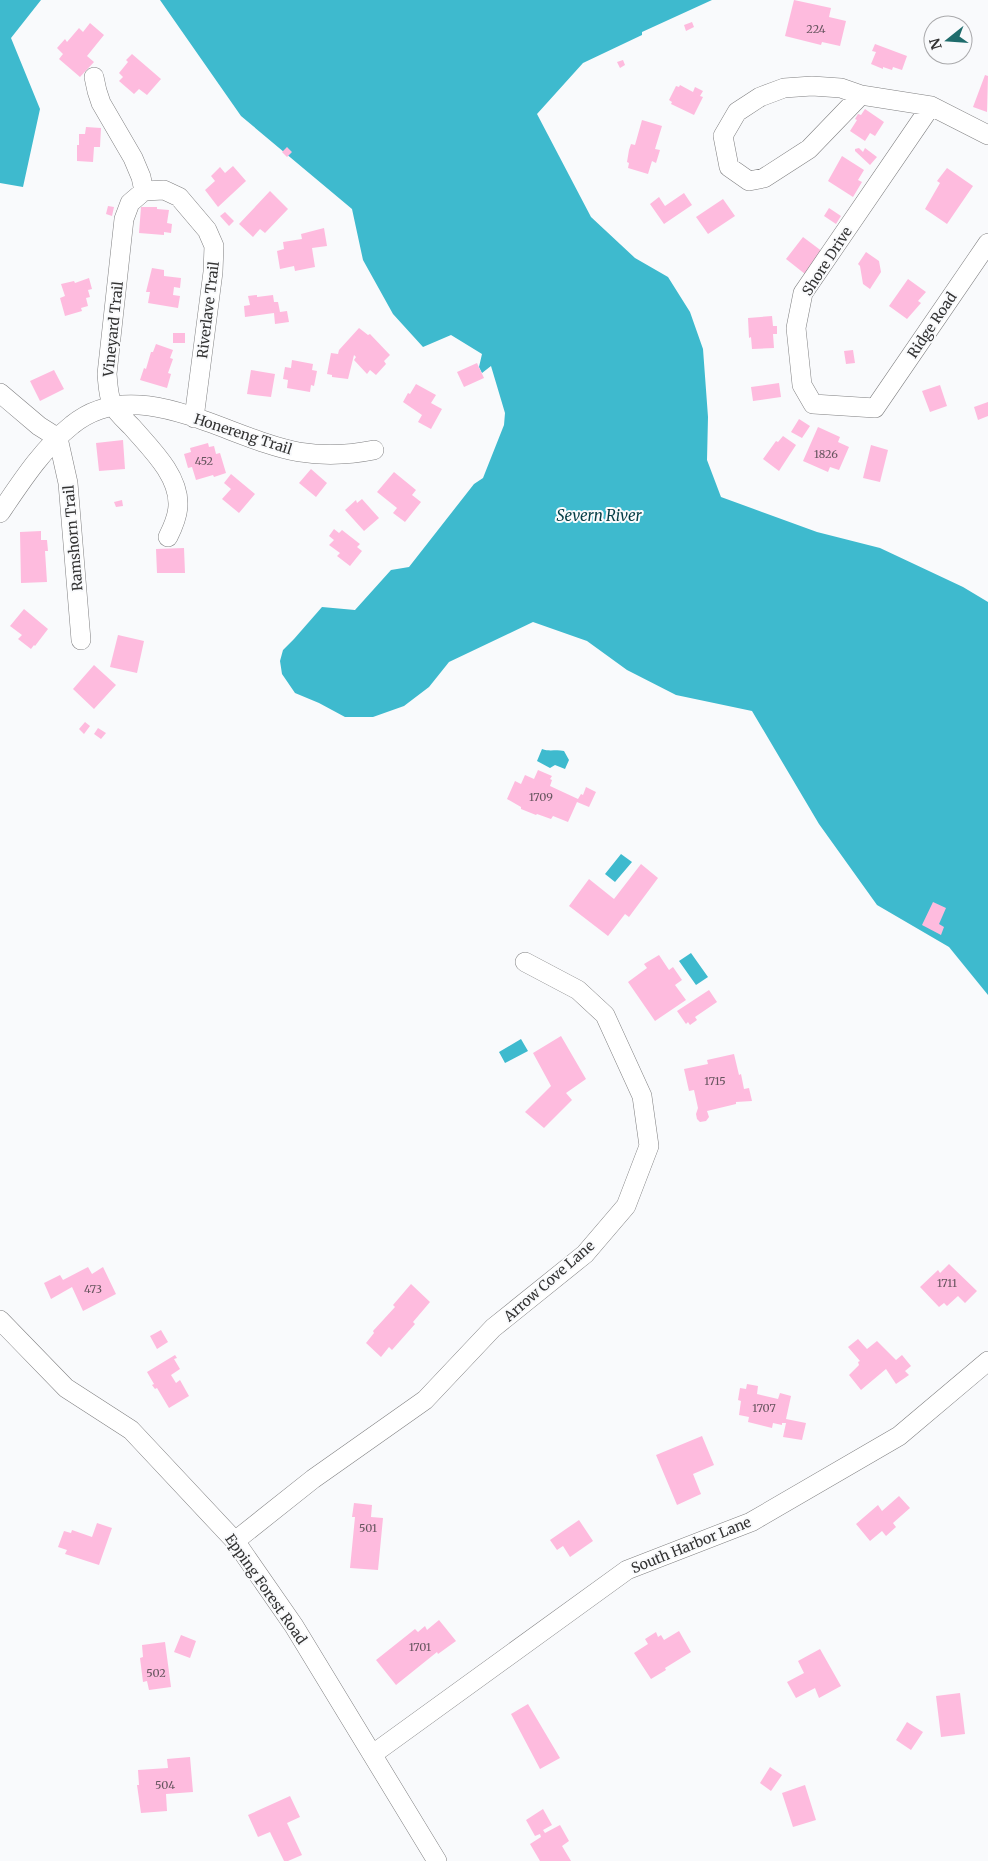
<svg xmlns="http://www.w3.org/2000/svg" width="988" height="1861" viewBox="0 0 988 1861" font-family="Merriweather,serif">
  <rect width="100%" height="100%" fill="#f9fafc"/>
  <path fill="#3ebace" d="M0,0H41L11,38L40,109L23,187L0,183Z
    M160,0H712L642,32V35L583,63L537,114L591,217L635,258L668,277L690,312L703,349L708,417L707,460L721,497L817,532L880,548L963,587L988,602V995L949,947L877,905L819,824L752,711L676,695L627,670L587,641L533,622L449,662L429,687L404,706L373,717H345L319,703L295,693L282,674L280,661L283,650L294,639L322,607L355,610L391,570L409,567L474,484L483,478L504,425L505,413L491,366L482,373L479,367L482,354L451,335L423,347L393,314L363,260L352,209L241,116Z
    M542,749C550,752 556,749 564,751L569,760L565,769L555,765L550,768L537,761Z
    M621,854L632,862L615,882L605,874Z
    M691,953L708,977L696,985L679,961Z
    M521,1039L528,1051L505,1063L499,1052Z"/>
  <path fill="#febbde" d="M794,0L831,8L829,17L846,21L840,46L822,42L821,45L785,36Z
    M692,22L694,27L686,31L684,25Z
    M90,23L104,35L87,56L94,62L80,77L59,59L63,54L57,48L65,39L67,42L79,28L83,32Z
    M875,44L907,56L902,70L893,67L892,70L883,67V69L871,64L876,52L872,51Z
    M132,54L161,79L147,95L139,89L134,94L119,81L123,77L119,73L128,62L126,60Z
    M623,60L625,65L620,68L617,62Z
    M985,75L988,76L987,112L973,107Z
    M680,85L693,92L695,87L703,91L700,96L703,97L694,115L671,104L672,102L669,100L676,86L679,87Z
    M865,109L884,122L875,136L870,133L865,141L850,131L857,120L855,119L858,114L861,115Z
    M642,120L662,126L655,149L660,150L656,163L652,161L648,174L628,168L629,163L627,162L629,150L631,144L635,145Z
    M86,127L101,128L100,147H94L93,162L77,161V145H79V134H85Z
    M287,147L292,152L287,157L282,152Z
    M859,148L863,152L865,148L877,157L870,165L855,151V149Z
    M842,156L864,170L858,180L862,182L853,197L828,181Z
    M233,166L246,181L218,207L205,190L215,181L211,176L220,167L225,173Z
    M947,168L973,186L947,224L925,209L940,183L937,181Z
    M270,191L288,209L265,233L260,229L253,237L239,224Z
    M684,193L692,205L664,224L650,204L659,197L665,206Z
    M723,199L735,216L708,234L696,217Z
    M108,206L114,207L112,216L106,214Z
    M141,207H157V209L169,210L167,223L172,224L171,233L164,232V235L139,233Z
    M829,208L841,216L836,224L824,216Z
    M225,212L234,221L229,226L220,216Z
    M324,228L327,246L312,248L315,267L295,271L294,266L280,269L277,251L284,249L283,242L302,239L301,234Z
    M803,237L823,252L805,274L786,259Z
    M866,252L879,261L881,272L870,289L863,284L860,266L858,264Z
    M152,268L164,270V276L181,278L180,288L174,287L173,295L180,296L178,308L148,303L150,292H146Z
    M89,278L92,289L88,290L90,297L86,298L88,306L81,308L82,311L65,316L60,298L65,296L61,284L74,281L75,283Z
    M908,279L926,292L918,301L921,303L907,319L889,306Z
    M257,295V297L273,295L274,302H278L280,312L287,311L289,322L275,324L274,313L245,317L244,306L250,305L248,296Z
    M772,316L773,326H777V334H773L774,348L752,349L751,337L749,338L748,318Z
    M359,328L368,335L370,334L390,355L384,361L386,364L376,375L370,370L367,374L354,360L356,357L354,355L348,379L332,377V375L327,374L331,353L338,354L339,350Z
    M173,333H185V343H173Z
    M156,344L173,350L170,358L173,359L168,373L171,374L167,388L140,380L144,368L146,369L151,352H153Z
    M853,350L855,363L846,364L844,351Z
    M292,360L313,364L312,370L317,371L314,386L311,385L310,392L287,388L288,380L283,379L285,367L291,368Z
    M477,363L484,378L464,387L457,372Z
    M54,370L64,389L40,401L30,381Z
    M251,370L275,374L271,397L247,394Z
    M779,383L781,397L753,401L751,387Z
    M416,384L436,395L431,403L442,409L431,429L418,422L422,415L403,402L408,393L410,394Z
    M940,385L947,406L930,412L922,391Z
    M988,402V416L978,420L974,407Z
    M799,419L810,426L802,438L791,432Z
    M818,427L840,437L838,442L849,447L839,470L830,467L828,472L803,461Z
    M783,436L796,445L779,471L763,459L776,441L778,442Z
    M123,440L125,469L99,471L96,443Z
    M208,443L209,447L214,446L216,454L220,453L226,473L214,477L213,475L196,480L192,467L188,468L184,454L191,452L190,448Z
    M871,445L888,450L880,482L863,478Z
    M311,469L327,483L316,497L299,483Z
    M394,472L416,490L412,495L421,502L405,522L393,513L397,508L377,492Z
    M231,474L255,494L239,513L222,499L231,489L224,483Z
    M362,499L379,518L364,531L345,510L356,500L357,503Z
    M122,500L123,506L116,507L114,502Z
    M334,529L339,533L342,530L360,544L357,547L362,551L350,566L337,556L340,553L329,545L334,540L329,536Z
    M41,531V540H47L48,551H45L47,582L21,583L20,532Z
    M184,548L185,573H157L156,549Z
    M24,609L48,629L35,646L34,645L31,649L18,639L22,635L10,626Z
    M118,635L144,641L137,673L110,667Z
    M94,665L116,685L94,709L73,689Z
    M85,722L90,726L84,734L79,729Z
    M98,728L106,733L101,739L94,734Z
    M538,770L552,776L550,779L552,780L550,786L578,799L581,794L583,795L586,787L596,792L589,807L577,802L568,822L553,816L551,819L537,814L536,815L521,809V807L507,799L515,781L521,784L525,775L534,779Z
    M641,864L658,878L629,917L625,914L608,936L569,906L589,879L614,899Z
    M933,902L946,908L939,924L944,927L941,935L922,925Z
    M659,955L669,970L673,967L682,980L675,985L686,1000L655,1021L628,982L647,968L644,964Z
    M709,990L717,1002L695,1017L697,1020L690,1025L688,1022L686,1024L677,1011Z
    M561,1036L586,1079L566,1093L572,1100L544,1128L525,1112L551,1086L533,1053Z
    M734,1054L739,1075L741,1074L744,1089L749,1088L752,1101L736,1102V1104L707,1111L709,1117L706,1121L700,1122L697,1119L696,1114L698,1108L694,1090L689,1091L684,1069L708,1064L707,1060Z
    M949,1264L977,1291L965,1303L958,1296L947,1306L944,1303L939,1307L920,1287L938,1270L940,1273Z
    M88,1267L92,1274L103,1267L116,1294L83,1311L72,1287L51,1299L44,1283L60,1275L63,1280Z
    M411,1284L430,1302L413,1322L415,1324L392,1350L389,1347L381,1357L366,1343L374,1333L373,1331L395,1307L393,1305Z
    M161,1330L168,1342L157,1349L150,1336Z
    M858,1339L867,1349L877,1341L896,1360L902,1355L911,1366L905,1371L909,1375L896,1384L886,1369L861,1390L849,1375L859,1365L858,1362L860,1361L848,1347Z
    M175,1355L177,1358L174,1359L180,1369L171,1375L176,1383L180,1380L189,1396L169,1408L157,1388L155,1389L152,1385L154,1384L147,1372Z
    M747,1384L758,1386L757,1394L778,1399L780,1393L791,1396L786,1419L806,1423L802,1440L783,1437L786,1423H782V1425L773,1423L772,1428L748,1422L749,1417L739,1415L741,1401L738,1400L740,1388L746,1389Z
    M702,1436L714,1465L693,1474L701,1494L677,1505L656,1455Z
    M899,1496L910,1508L893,1523L896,1527L886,1536L882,1531L870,1541L856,1524L878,1505L882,1511Z
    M354,1503L372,1505L371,1517L383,1518L378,1570L350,1568L355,1517H352Z
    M579,1520L593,1541L570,1557L563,1546L557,1550L550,1540Z
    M97,1523L112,1528L99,1565L65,1554L67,1550L58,1547L64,1531L71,1533L72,1530L92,1537Z
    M439,1620L456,1641L438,1654L437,1652L396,1685L376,1660L415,1629L418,1632L425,1626L427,1630Z
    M679,1631L691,1652L665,1668L666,1670L651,1679L634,1653L648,1644L645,1639L656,1632L658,1637L661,1635L664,1640Z
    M181,1635L196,1641L190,1658L174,1652Z
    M165,1642L171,1687L149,1690L147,1681L143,1682L140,1658L143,1657L142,1645Z
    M820,1649L841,1686L819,1698L815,1688L796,1698L787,1682L804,1673L798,1661Z
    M960,1693L965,1734L941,1737L936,1696Z
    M528,1704L560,1758L540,1769L511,1714Z
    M907,1722L923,1732L911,1750L896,1740Z
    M190,1757L193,1792L166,1794L167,1811L141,1813L137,1785H139L138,1770L168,1768L167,1759Z
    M770,1767L782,1775L771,1791L760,1783Z
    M805,1785L816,1820L793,1827L782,1793Z
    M290,1796L300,1817L287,1823L302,1855L288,1861H284L270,1832L258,1837L248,1815Z
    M543,1809L552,1825L543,1830L545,1833L560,1825L569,1841L562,1846L571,1861H540L530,1844L541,1837L540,1834L535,1836L526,1820Z"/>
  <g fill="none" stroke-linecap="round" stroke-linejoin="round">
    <g stroke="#808082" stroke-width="20">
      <path id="minor" d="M94,77L97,91L101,103L133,158L141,177L144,191
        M861,95L809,149L764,178L749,181L729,167L723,136L737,112L760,97L784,88L812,86L841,88L861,95L931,106L988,135
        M931,106L803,293L796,328L802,385L813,404L875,408L988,243
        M144,191L130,203L124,219L107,374C108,384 108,394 112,404C116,412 125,420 132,427C150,448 179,475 178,505C178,516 173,527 168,537
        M144,191L164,190L179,197L207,230L214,246L213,272L194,418
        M0,393L39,426L58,438
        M58,438L68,483L81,640
        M0,513C21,482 43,448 72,425C137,371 229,440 299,452C325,456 349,455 374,450
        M0,1320L66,1388L131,1430L235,1541L294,1626L437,1861
        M235,1541L313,1479L425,1400L493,1328L585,1254L626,1206L649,1146L642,1096L605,1015L578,990L525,962
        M373,1754L627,1570L751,1522L899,1436L988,1361"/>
    </g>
    <use href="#minor" stroke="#fff" stroke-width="19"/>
  </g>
  <g text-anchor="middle" stroke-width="4" stroke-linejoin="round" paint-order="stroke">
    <g font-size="11" fill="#66555e">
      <text x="816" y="33">224</text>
      <text x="826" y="458">1826</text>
      <text x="204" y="465">452</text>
      <text x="541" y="801">1709</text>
      <text x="715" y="1085">1715</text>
      <text x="947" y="1287">1711</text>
      <text x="93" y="1293">473</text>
      <text x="764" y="1412">1707</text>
      <text x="368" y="1532">501</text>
      <text x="420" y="1651">1701</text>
      <text x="156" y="1677">502</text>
      <text x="165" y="1789">504</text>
    </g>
    <g font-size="14" fill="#333" stroke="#f9fafc">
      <text transform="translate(827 261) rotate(-57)" y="5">Shore Drive</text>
      <text transform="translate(208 310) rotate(-83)" y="5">Riverlave Trail</text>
      <text transform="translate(932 325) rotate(-56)" y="5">Ridge Road</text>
      <text transform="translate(113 329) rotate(-84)" y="5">Vineyard Trail</text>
      <text transform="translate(243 434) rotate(18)" y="5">Honereng Trail</text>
      <text transform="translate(73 538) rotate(-95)" y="5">Ramshorn Trail</text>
      <text transform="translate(549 1281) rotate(-41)" y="5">Arrow Cove Lane</text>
      <text transform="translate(691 1545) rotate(-22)" y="5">South Harbor Lane</text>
      <text transform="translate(266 1589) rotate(55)" y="5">Epping Forest Road</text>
    </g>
    <g font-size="15" font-style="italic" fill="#033d45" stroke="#f9fafc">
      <text x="599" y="521">Severn River</text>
    </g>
  </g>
  <g transform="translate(948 40) rotate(253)"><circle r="24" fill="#f9fafc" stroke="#aaaaac"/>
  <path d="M0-4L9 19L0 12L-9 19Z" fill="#1f6c6c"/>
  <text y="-8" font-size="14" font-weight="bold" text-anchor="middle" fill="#333333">N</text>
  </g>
</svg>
